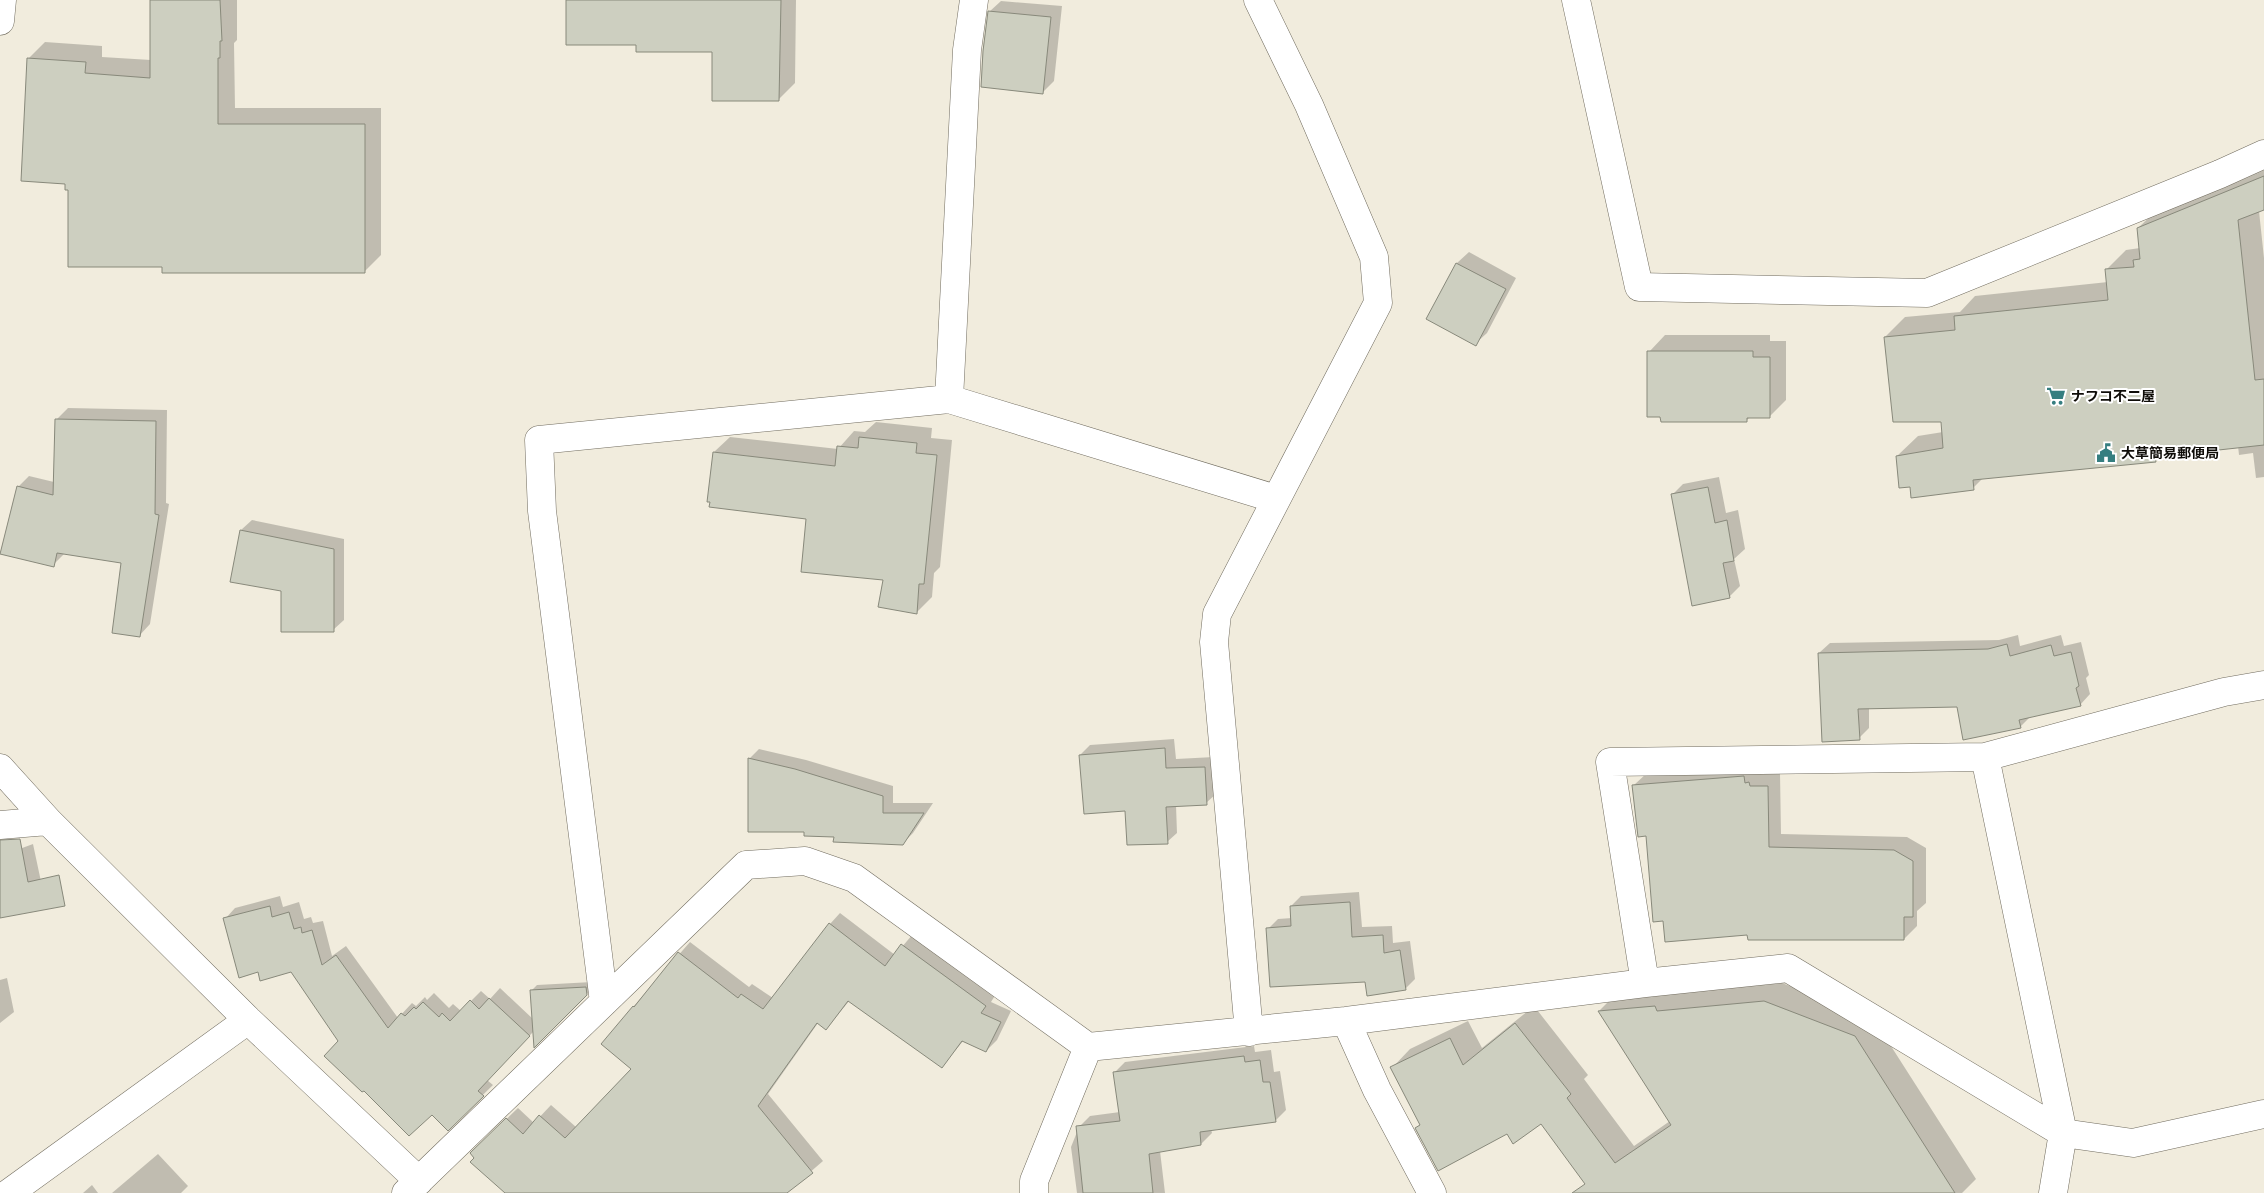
<svg xmlns="http://www.w3.org/2000/svg" width="2264" height="1193" viewBox="0 0 2264 1193" font-family="'Libre Baskerville','Noto Sans JP',serif">
  <rect width="100%" height="100%" fill="#f1ecdd"/>
  <path fill="#0003" d="M151,0H237V40L234,43L235,108H381V255L364,272L163,266L69,189L28,59L45,42L102,46V57L151,60Z
    M567,0H796L795,83L778,100L714,51L637,44Z
    M1001,1L1062,6L1054,81L1043,92L989,12Z
    M2264,165V209L2259,211L2264,258V477L2256,478L2253,453L2239,455L2238,446L2161,455L2155,461L1984,477L1973,488L1912,486L1897,456L1918,436L1943,432L1942,421L1885,337L1905,317L1960,312L1975,296L2108,282L2106,270L2126,250L2140,248L2138,228L2159,208Z
    M1469,252L1516,278L1487,333L1475,344L1428,319L1457,263Z
    M1665,335H1770V341H1786V400L1769,417H1750L1746,421L1649,352Z
    M68,408L167,410L166,503L169,504L150,624L139,636L122,562L65,553L53,565L18,487L29,476L54,482L57,419Z
    M876,422L932,428L931,438L952,440L940,567L934,573L932,597L916,613L884,579L807,517L714,452L730,437L838,449L854,431L865,432Z
    M1719,477L1726,513L1738,510L1745,549L1734,559L1740,586L1729,597L1672,495L1683,484Z
    M252,520L344,539V620L333,630L282,590L231,581L241,530Z
    M2018,635L2020,646L2061,635L2064,646L2081,642L2089,675L2086,678L2090,694L2080,705L2031,716L2021,726L1964,739L1959,706L1869,707V728L1859,738L1819,653L1830,643L1999,640Z
    M1174,739L1176,759L1214,757L1216,794L1206,803L1176,805L1177,833L1167,842L1127,809L1080,755L1090,745Z
    M759,749L806,760L893,786V803H933L913,833L902,844L806,830L749,759Z
    M1647,773H1780L1781,834L1907,837L1926,848V903L1917,911V926L1904,939L1748,934L1664,920L1647,835L1634,785Z
    M12,839L14,851L33,844L43,891L0,908V842Z
    M1359,892L1362,927L1392,926L1393,943L1410,941L1415,979L1405,989L1366,980L1268,929L1278,919L1292,918L1291,906L1301,896Z
    M280,896L283,907L299,902L304,919L311,917L313,923L323,921L332,956L346,946L398,1018L412,1003L416,1006L425,997L427,1000L434,993L449,1008L453,1004L461,1011L481,991L490,999L500,988L533,1019L531,991L537,985L592,982V989L535,1045L534,1031L487,1080L493,1085L448,1129L432,1113L340,1041L291,971L225,919L235,908Z
    M840,913L895,955L913,934L996,994L991,1002L1011,1011L997,1040L986,1051L964,1040L942,1066L850,1000L826,1029L818,1023L768,1094L823,1161L786,1193H507L471,1153L518,1108L534,1123L551,1105L576,1127L633,1069V1007L690,942L749,987L752,984L773,998L830,924Z
    M7,978L14,1012L0,1023V980Z
    M1782,983L1873,1018L1976,1179L1962,1193H1593L1542,1122L1507,1132L1416,1128L1421,1124L1392,1068L1410,1049L1468,1021L1482,1048L1534,1006L1588,1075L1584,1079L1634,1146L1670,1121L1599,1011L1617,993H1675Z
    M1254,1046L1255,1052L1271,1050L1274,1072L1280,1071L1286,1110L1275,1121L1211,1129L1212,1133L1201,1144L1160,1151L1165,1193H1077L1071,1147L1079,1127L1090,1116L1120,1112L1114,1073L1125,1062Z
    M158,1154L188,1186L181,1193H112Z
    M92,1185L98,1193H83Z"/>
  <path fill="#cdcfc0" stroke="#88897b" d="M150,0H220L222,41H220V58H218V124H365V273H162V267H68V190H65V184L21,181L27,58L86,62L85,73L150,78Z
    M566,0H781L779,101H712V52H636V45H566Z
    M988,11L1051,17L1043,94L981,87L983,51Z
    M2264,176V210L2238,220L2255,380L2264,379V445L2155,457L2156,462L1973,480L1974,490L1911,498L1910,487L1899,488L1896,456L1943,448L1941,422H1893L1884,337L1955,330L1954,316L2108,300L2105,269L2134,267L2133,260L2140,259L2137,228Z
    M1456,263L1506,289L1476,346L1426,319Z
    M1647,351H1753V357H1770V418H1747V422H1661L1660,417H1647Z
    M55,419L156,421L155,514L159,515L140,637L112,633L121,563L57,553L54,567L0,554L17,486L53,495Z
    M859,437L917,443L916,453L937,455L924,584H919L917,614L878,607L883,580L801,572L806,519L709,507L710,502H707L713,452L835,466L837,446L858,448Z
    M1708,487L1715,523L1727,520L1734,561L1723,563L1730,598L1692,606L1671,494Z
    M240,530L334,549V632H281V591L230,582Z
    M2007,644L2010,656L2051,645L2054,656L2071,652L2079,686L2076,688L2081,706L2019,720L2021,728L1963,740L1957,707L1858,709L1860,740L1822,742L1818,653L1988,649Z
    M1165,748L1166,768L1205,767L1207,805L1166,807L1168,844L1127,845L1125,811L1084,814L1079,755Z
    M748,758L795,769L883,796V813H924L903,845L833,842L834,837L804,836V832H748Z
    M1744,776L1745,783L1749,782L1750,786H1768L1769,847L1894,850L1913,861V917H1904V940H1748L1747,935L1665,942L1663,921L1653,922L1646,836L1638,837L1632,785Z
    M20,839L28,882L59,875L65,906L0,918V840Z
    M1350,902L1352,937L1383,935L1384,953L1400,950L1406,990L1367,996L1365,982L1270,987L1266,928L1291,926L1290,906Z
    M270,906L272,917L289,912L294,929L301,927L302,933L312,930L322,965L336,955L388,1028L401,1013L405,1016L414,1007L416,1009L423,1002L439,1017L442,1013L450,1021L470,1000L479,1009L489,998L530,1036L478,1091L484,1096L448,1131L432,1115L409,1136L364,1091L362,1092L324,1056L338,1041L291,972L260,981L258,972L239,978L223,918Z
    M829,923L885,966L901,944L986,1006L981,1013L1001,1022L986,1052L962,1041L942,1068L848,1001L826,1030L817,1023L758,1106L813,1173L787,1193H505L470,1162L474,1158L470,1153L506,1118L523,1134L539,1115L565,1138L631,1069L601,1044L633,1006L634,1007L678,952L738,998L741,994L763,1009Z
    M586,987L587,995L534,1048L530,990Z
    M1764,1001L1855,1036L1955,1193H1572L1585,1184L1541,1124L1513,1144L1507,1134L1438,1171L1415,1128L1420,1125L1390,1067L1450,1038L1463,1065L1515,1023L1571,1094L1567,1098L1615,1163L1671,1125L1598,1011L1655,1006L1657,1011Z
    M1244,1056L1245,1062L1260,1060L1263,1082H1270L1276,1122L1200,1132L1201,1145L1149,1154L1153,1193H1083L1076,1126L1120,1121L1113,1072Z"/>
  <g fill="none" stroke-linecap="round" stroke-linejoin="round">
    <g stroke="#716c5f" stroke-width="29">
      <path id="minor" d="M1576,0L1639,287L1927,293L2220,174L2264,154
        M0,21L2,0
        M949,399L967,50L974,0
        M1985,757L2063,1133L2053,1193
        M0,768L48,821L248,1020L419,1181
        M0,825L48,821
        M1645,983L1610,762L1985,757L2224,692L2264,685
        M604,1002L542,511L539,440L949,399L1276,499
        M1346,1021L1377,1090L1432,1193
        M1249,1032L1214,642L1217,614L1378,303L1374,257L1309,105L1258,0
        M9,1193L248,1020
        M406,1193L746,865L805,861L854,878L1088,1047L1346,1021L1645,983L1788,968L2063,1133L2133,1143L2264,1114
        M1034,1193V1181L1088,1047"/>
    </g>
    <use href="#minor" stroke="#fff" stroke-width="28"/>
  </g>
  <defs>
    <g id="supermarket-bare" transform="scale(1.5)"><path d="M-6-5.5h2.5l.6 2H6L4.5 2H-2.5L-4.4-4H-6ZM-1.5 3.2a1.3 1.3 0 1 0 .1 0ZM3 3.2a1.3 1.3 0 1 0 .1 0Z" fill="#357e80" stroke="#fff" stroke-width="2.5" paint-order="stroke"/></g>
    <g id="civic-bare" transform="scale(1.5)"><path d="M-.6-6.5H3V-4.5H.6V-3L4-1V1h2V6H-6V1h2V-1L-.6-3ZM-1.2 2.5V6h2.4V2.5Z" fill="#357e80" stroke="#fff" stroke-width="2.5" paint-order="stroke"/></g>
  </defs>
  <g fill-rule="evenodd">
    <use href="#supermarket-bare" x="2056" y="396"/>
    <use href="#civic-bare" x="2106" y="453"/>
  </g>
  <g text-anchor="middle" stroke-width="4" stroke-linejoin="round" paint-order="stroke">
    <g font-size="14" font-weight="bold" fill="#0e0c08" stroke="#fff" text-anchor="start">
      <text x="2071" y="401">ナフコ不二屋</text>
      <text x="2121" y="458">大草簡易郵便局</text>
    </g>
  </g>
</svg>
